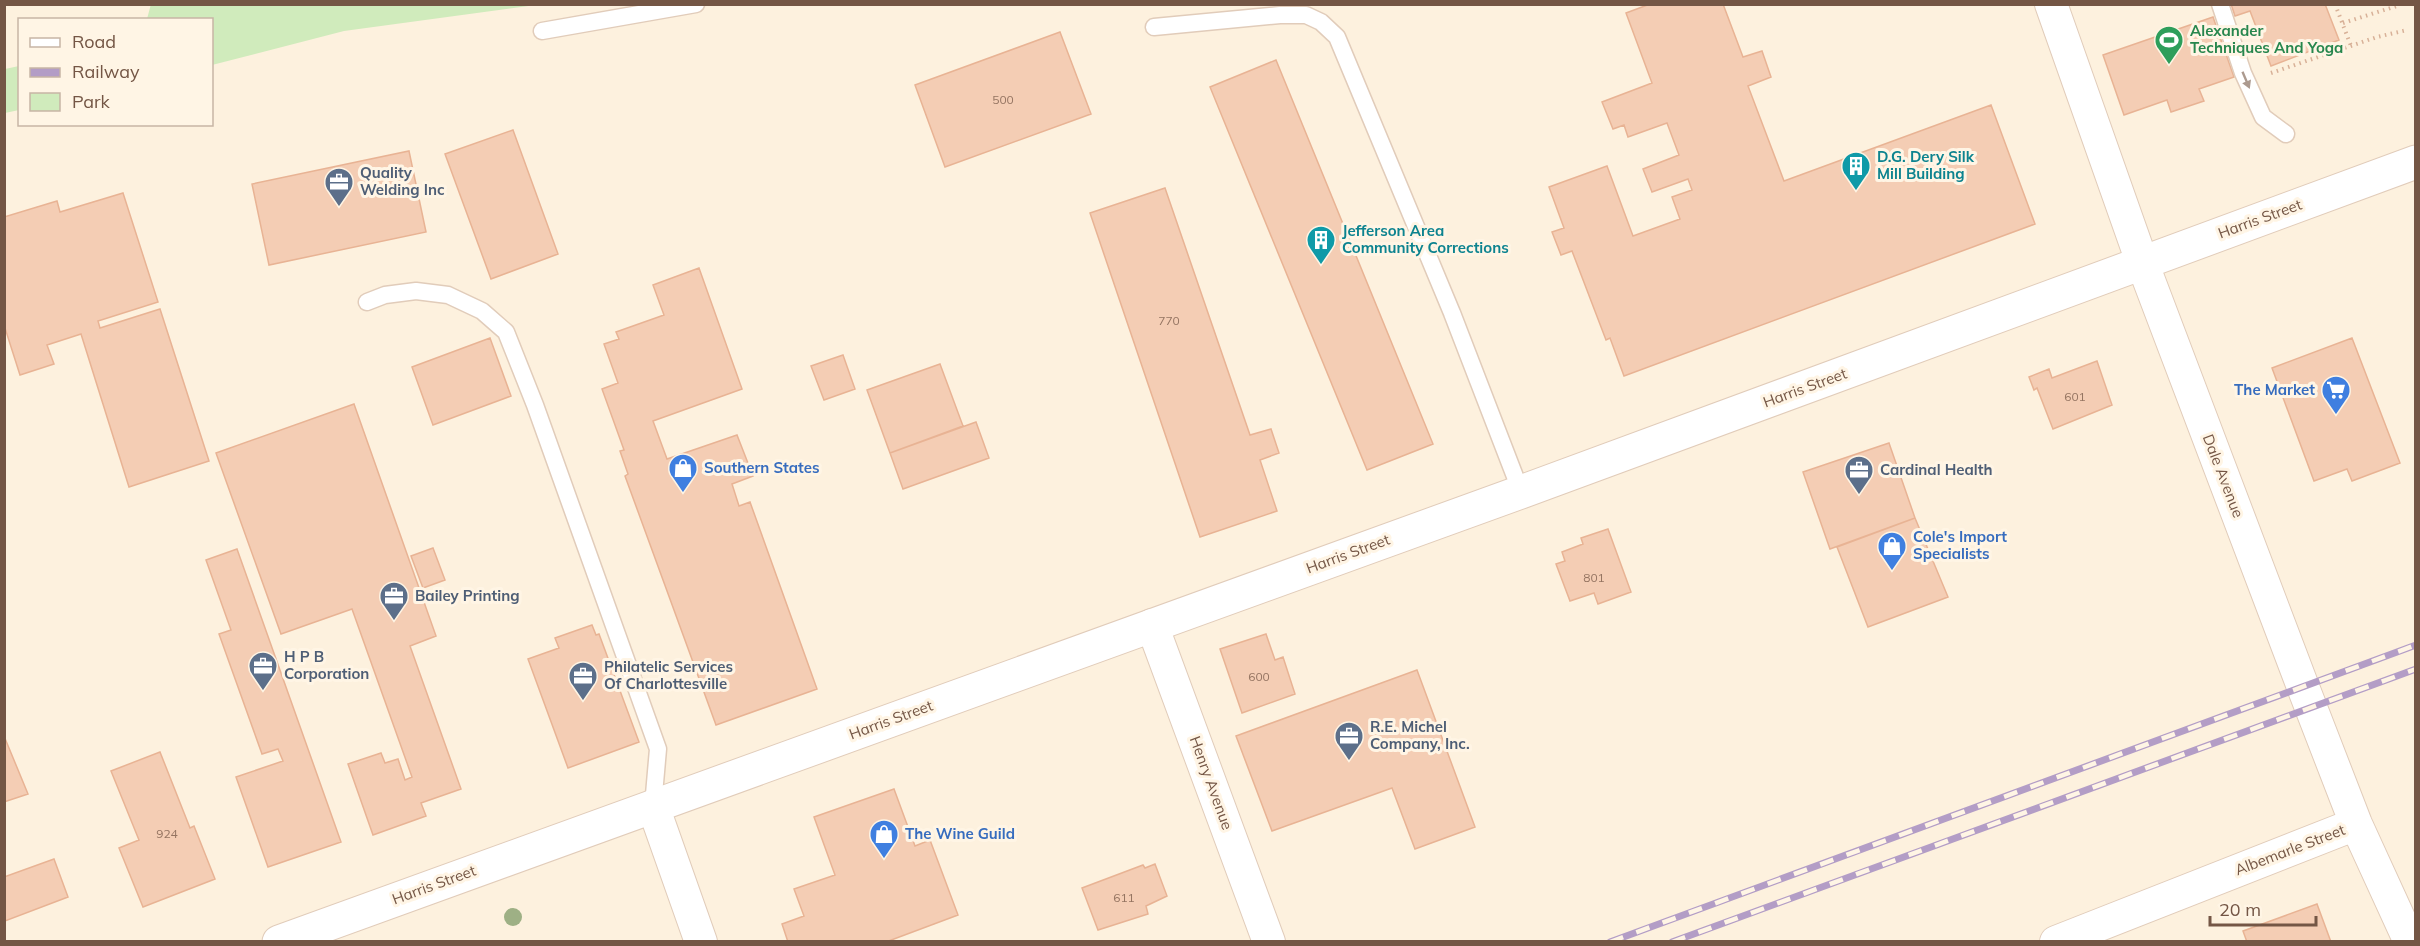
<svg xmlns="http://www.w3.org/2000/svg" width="2420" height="946" viewBox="0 0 2420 946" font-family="Mulish,sans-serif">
  <rect width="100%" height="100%" fill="#fdf1de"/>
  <path fill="#d0ebbc" d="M151,4L536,5L344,31L212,65V20L147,19Z
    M19,66V110L5,113V69Z"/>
  <path fill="#f4cdb4" stroke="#e8b394" stroke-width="1.5" d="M1650,4H1723L1743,57L1762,51L1771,77L1748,86L1784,181L1991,105L2035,224L1624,376L1610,338L1606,340L1572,251L1561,255L1552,232L1564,228L1549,187L1607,166L1633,236L1680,219L1672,197L1692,190L1688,179L1652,192L1643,169L1679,155L1667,123L1628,137L1624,125L1613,129L1602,102L1652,83L1626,13Z
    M2231,4H2325L2339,40L2271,66L2250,11L2235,16Z
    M2213,17L2234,77L2199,89L2204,101L2171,112L2167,100L2124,115L2103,55Z
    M1060,32L1091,114L945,167L915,85Z
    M1276,60L1433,444L1367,470L1210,87Z
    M513,130L558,254L491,279L445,154Z
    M409,151L426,232L269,265L252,184Z
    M1165,188L1250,435L1271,429L1279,453L1260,460L1277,511L1200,537L1090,213Z
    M123,193L158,302L98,321L100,328L160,309L209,461L129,487L81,334L47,345L54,364L20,375L4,325V217L57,201L60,212Z
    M699,268L742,389L653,421L667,459L737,435L753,476L732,484L739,506L750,502L817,689L716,725L625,476L628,474L620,451L624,450L602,389L618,383L604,344L619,339L616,332L664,315L653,285Z
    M490,338L511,396L433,425L412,367Z
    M2352,338L2400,463L2352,481L2347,469L2314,481L2272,368Z
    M843,355L855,389L824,400L811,366Z
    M2097,361L2112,405L2053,429L2037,388L2034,390L2029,377L2049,369L2052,378Z
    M940,364L963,426L890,453L867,390Z
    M354,404L436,636L410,646L461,789L421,803L426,816L373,835L348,764L381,753L385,763L398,759L405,780L412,777L352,609L281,634L216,453Z
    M976,422L989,458L903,489L890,453Z
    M1889,443L1915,518L1830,549L1803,472Z
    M1915,518L1948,597L1868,627L1837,547Z
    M1608,529L1631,592L1598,604L1594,593L1570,601L1556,564L1565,561L1562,552L1583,544L1581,538Z
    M433,548L445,580L423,588L411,556Z
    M237,549L341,842L268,867L236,777L283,761L278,749L262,754L219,634L231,630L206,560Z
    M592,625L596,635L599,634L639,742L568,768L528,659L559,648L555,638Z
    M1266,634L1275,660L1283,657L1295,694L1242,713L1220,649Z
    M1417,670L1475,827L1415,849L1392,788L1272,831L1236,736Z
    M4,736L28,794L4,802Z
    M160,752L190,828L194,826L215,879L143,907L119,848L139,840L111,771Z
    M894,789L915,846L930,840L958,915L886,942H788L782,924L804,916L794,889L835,875L814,817Z
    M54,859L68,897L5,921L4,877Z
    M1155,864L1167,896L1146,906L1148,914L1098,930L1082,888L1143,865L1145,868Z
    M2317,904L2331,942H2247L2243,931Z"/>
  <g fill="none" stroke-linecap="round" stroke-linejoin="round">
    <g stroke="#e1ccba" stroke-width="19">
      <path id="service" d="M2220,4L2243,73L2263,117L2286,134
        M1154,27L1280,15H1306L1321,22L1337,37L1452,313L1521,492
        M542,31L696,4
        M367,302L385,295L416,291L448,295L482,311L506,332L535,405L658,749L653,806"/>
    </g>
    <g stroke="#e1ccba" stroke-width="34">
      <path id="minor" d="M2051,4L2142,262L2303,687L2356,824L2410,942
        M1152,625L1269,942
        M653,806L701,942
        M2056,942L2356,824"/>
    </g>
    <g stroke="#e1ccba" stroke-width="35">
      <path id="tertiary" d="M279,942L1521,492L2416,162"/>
    </g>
    <path stroke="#d8b198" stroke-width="4" stroke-dasharray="1.5 4.5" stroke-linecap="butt" d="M2335,4L2351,46
      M2343,23L2400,5
      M2271,73L2377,37L2407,30"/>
    <use href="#service" stroke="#fff" stroke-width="16"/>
    <use href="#minor" stroke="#fff" stroke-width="32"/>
    <use href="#tertiary" stroke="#fff" stroke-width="33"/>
    <g stroke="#b39dc6" stroke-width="7">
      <path id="rail" d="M1610,942L2416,645
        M1672,942L2416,669"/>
    </g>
    <use href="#rail" stroke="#fff5e5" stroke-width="4.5" stroke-dasharray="14" stroke-linecap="butt"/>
  </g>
  <circle fill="#9eb085" cx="513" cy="917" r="9"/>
  <defs><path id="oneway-solid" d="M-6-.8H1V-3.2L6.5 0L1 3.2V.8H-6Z" transform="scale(1.5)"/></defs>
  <use fill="#ac9a8f" href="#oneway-solid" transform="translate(2246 80) rotate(67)"/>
  <defs>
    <g id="stadium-pin" transform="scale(1.5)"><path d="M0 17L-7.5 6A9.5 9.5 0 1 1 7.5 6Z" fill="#2e9e5b" stroke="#fff5e5"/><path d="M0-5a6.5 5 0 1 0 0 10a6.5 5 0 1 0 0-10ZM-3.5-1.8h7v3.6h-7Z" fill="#fff"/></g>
    <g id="building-pin" transform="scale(1.5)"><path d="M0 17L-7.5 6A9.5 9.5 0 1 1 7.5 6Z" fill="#0f9aa8" stroke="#fff5e5"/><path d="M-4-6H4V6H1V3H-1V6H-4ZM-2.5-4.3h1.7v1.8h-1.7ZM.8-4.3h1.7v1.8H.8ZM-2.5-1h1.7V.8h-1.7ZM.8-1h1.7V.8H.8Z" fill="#fff"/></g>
    <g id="office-pin" transform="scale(1.5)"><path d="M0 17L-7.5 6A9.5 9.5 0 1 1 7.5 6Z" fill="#5c6f8a" stroke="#fff5e5"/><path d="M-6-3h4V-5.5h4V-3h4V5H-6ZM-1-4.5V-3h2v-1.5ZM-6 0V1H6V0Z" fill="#fff"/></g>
    <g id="supermarket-pin" transform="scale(1.5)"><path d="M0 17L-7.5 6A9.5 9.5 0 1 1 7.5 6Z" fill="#3f7fe0" stroke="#fff5e5"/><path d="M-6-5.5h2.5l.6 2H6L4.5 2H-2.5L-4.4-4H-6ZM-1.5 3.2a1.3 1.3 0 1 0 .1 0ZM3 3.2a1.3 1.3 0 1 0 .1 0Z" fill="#fff"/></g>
    <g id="shop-pin" transform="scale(1.5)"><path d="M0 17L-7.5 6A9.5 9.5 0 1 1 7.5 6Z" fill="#3f7fe0" stroke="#fff5e5"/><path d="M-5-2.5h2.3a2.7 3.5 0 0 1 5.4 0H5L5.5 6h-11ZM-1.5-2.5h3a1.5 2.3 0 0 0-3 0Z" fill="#fff"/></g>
  </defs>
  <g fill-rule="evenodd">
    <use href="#stadium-pin" x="2169" y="40"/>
    <use href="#building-pin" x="1856" y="166"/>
    <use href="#office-pin" x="339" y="182"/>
    <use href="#building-pin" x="1321" y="240"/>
    <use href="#supermarket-pin" x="2336" y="390"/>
    <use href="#shop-pin" x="683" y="468"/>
    <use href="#office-pin" x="1859" y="470"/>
    <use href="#shop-pin" x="1892" y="546"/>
    <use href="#office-pin" x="394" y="596"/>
    <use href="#office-pin" x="263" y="666"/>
    <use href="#office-pin" x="583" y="676"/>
    <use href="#office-pin" x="1349" y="736"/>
    <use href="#shop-pin" x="884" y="834"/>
  </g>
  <g text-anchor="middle" stroke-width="6" stroke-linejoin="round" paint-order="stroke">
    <g font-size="12" fill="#947461">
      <text x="1003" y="104">500</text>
      <text x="1169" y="325">770</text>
      <text x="2075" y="401">601</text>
      <text x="1594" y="582">801</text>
      <text x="1259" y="681">600</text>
      <text x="167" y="838">924</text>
      <text x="1124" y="902">611</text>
    </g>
    <g font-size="15" font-weight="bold" fill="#27864d" stroke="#fff5e5" text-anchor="start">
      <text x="2190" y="36">Alexander<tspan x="2190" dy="17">Techniques And Yoga</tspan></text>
    </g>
    <g font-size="15" font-weight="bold" fill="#0d838f" stroke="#fff5e5" text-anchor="start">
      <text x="1877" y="162">D.G. Dery Silk<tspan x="1877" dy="17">Mill Building</tspan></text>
      <text x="1342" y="236">Jefferson Area<tspan x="1342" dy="17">Community Corrections</tspan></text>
    </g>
    <g font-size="15" font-weight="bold" fill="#4e5e75" stroke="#fff5e5" text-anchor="start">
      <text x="360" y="178">Quality<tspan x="360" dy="17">Welding Inc</tspan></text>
      <text x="1880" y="475">Cardinal Health</text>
      <text x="415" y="601">Bailey Printing</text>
      <text x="284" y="662">H P B<tspan x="284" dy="17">Corporation</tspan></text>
      <text x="604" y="672">Philatelic Services<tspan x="604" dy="17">Of Charlottesville</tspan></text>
      <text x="1370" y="732">R.E. Michel<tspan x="1370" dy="17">Company, Inc.</tspan></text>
    </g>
    <g font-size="15" fill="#745645" stroke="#fff5e5">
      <text transform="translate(2260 219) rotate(-20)" y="5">Harris Street</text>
      <text transform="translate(1805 388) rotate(-20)" y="5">Harris Street</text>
      <text transform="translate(2223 476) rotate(69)" y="5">Dale Avenue</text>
      <text transform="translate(1348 554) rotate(-20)" y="5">Harris Street</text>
      <text transform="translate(891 720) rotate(-20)" y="5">Harris Street</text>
      <text transform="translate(1211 783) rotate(70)" y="5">Henry Avenue</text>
      <text transform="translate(2290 850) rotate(-21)" y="5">Albemarle Street</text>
      <text transform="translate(434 885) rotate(-20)" y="5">Harris Street</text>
    </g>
    <g font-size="15" font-weight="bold" fill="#366cbe" stroke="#fff5e5" text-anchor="start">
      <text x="2315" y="395" text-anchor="end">The Market</text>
      <text x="704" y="473">Southern States</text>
      <text x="1913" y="542">Cole's Import<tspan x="1913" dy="17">Specialists</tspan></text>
      <text x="905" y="839">The Wine Guild</text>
    </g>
  </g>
  <rect width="2420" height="946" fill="none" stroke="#745645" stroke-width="12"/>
  <rect x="18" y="18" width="195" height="108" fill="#fff5e5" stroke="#c7b5a5" stroke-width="1.5"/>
  <rect x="30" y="38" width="30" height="9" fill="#ffffff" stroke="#c7b5a5" stroke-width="1.5"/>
  <text x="72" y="48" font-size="18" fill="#745645">Road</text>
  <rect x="30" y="68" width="30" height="9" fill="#b39dc6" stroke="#c7b5a5" stroke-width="1.5"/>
  <text x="72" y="78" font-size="18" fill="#745645">Railway</text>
  <rect x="30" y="93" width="30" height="18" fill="#d0ebbc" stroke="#c7b5a5" stroke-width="1.5"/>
  <text x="72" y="108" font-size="18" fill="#745645">Park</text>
  <path d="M2210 916v9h106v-9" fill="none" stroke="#745645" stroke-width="3"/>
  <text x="2219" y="916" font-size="18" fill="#745645" stroke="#fff5e5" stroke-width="4.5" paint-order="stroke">20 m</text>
</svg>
